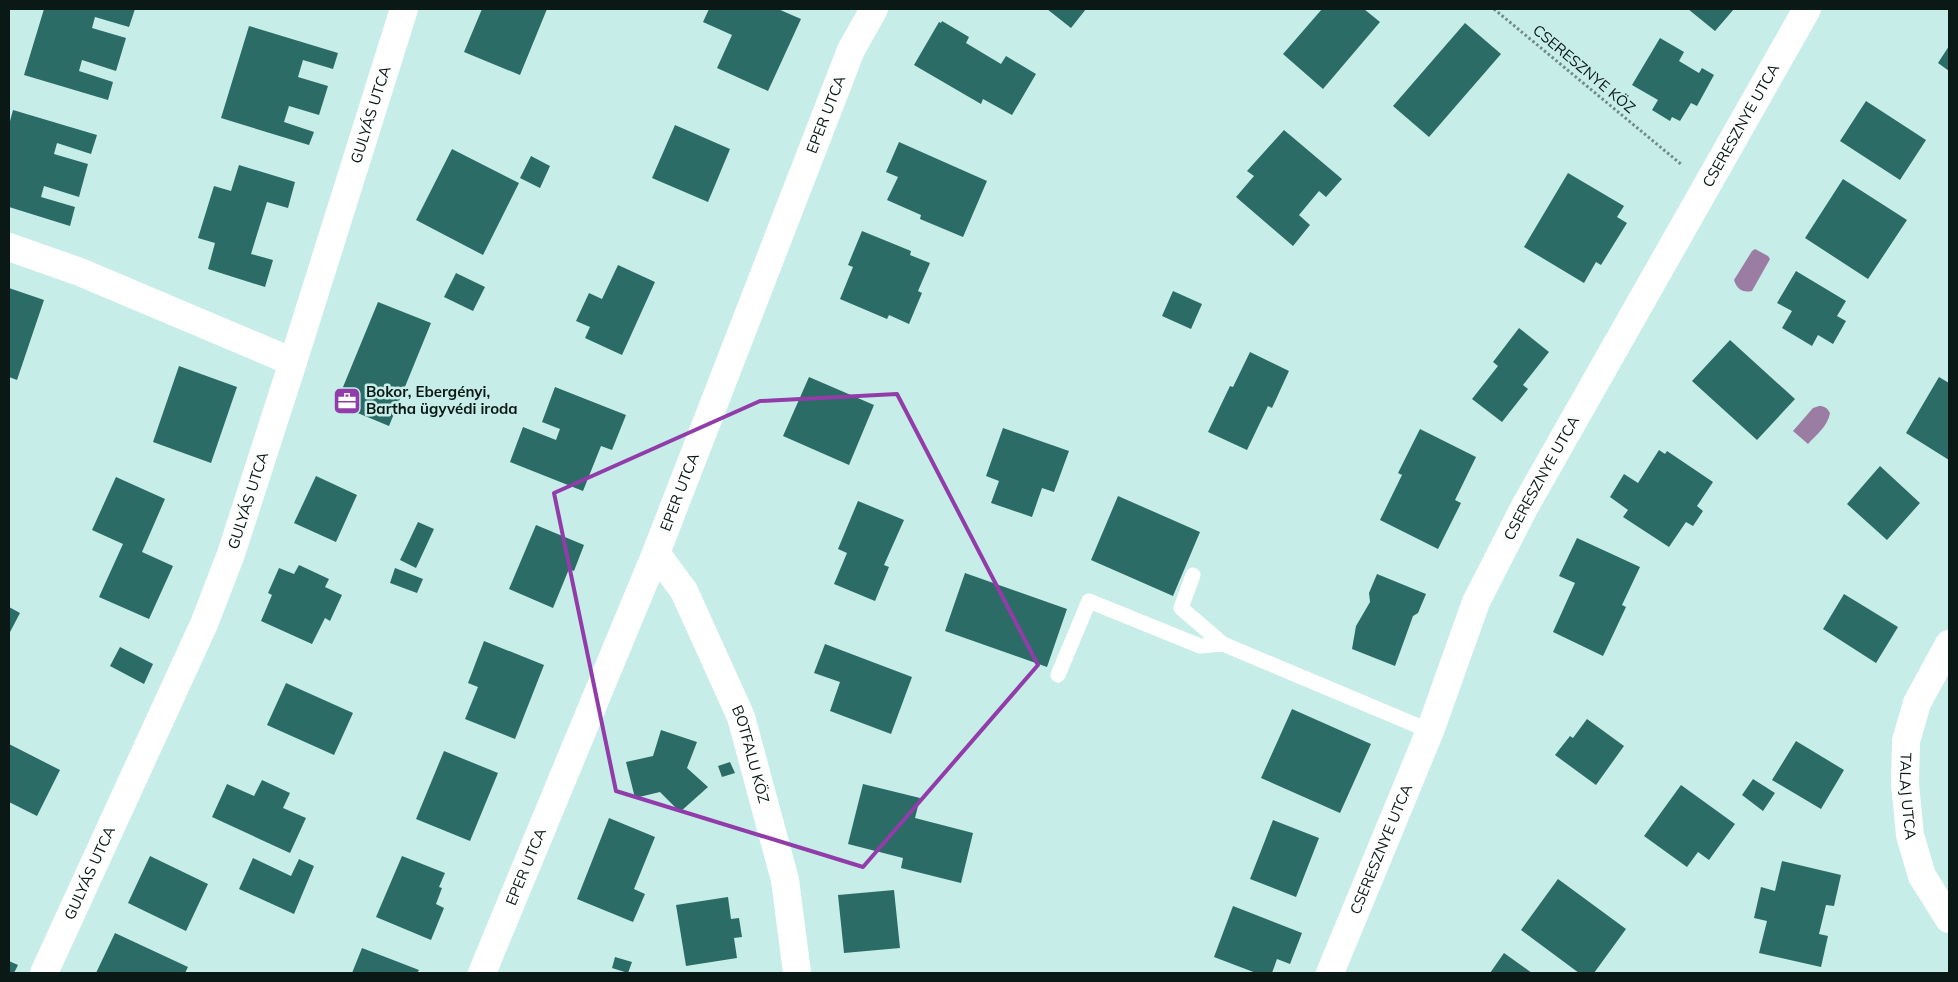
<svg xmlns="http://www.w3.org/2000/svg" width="1958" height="982" viewBox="0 0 1958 982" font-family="Mulish,sans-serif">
  <rect width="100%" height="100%" fill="#c7ede8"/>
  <path fill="#9b7da4" d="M1755,249L1768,256L1770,259L1752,291C1742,293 1737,289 1734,280L1752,251Z
    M1819,406C1825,406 1827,408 1830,413C1828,426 1816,435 1808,444L1793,431L1813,408Z"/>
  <path fill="#2c6c66" d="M44,9H135L129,27L95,17L92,28L126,38L116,71L82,60L79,71L113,82L108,100L24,75Z
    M482,9H547L520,75L464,52Z
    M709,9H778L801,19L768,91L717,68L732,35L703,22Z
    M1047,9H1086L1071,28Z
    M1322,9H1364L1380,22L1323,89L1283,54Z
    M1688,9H1734L1715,31Z
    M942,21L969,37L966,43L1001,64L1006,56L1036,74L1012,115L983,99L981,104L914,65L939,22L941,23Z
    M1465,23L1501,54L1429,137L1393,106Z
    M249,26L338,53L333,69L303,60L298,77L328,86L324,99L319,115L289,106L284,122L314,132L309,145L221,118Z
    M1660,38L1684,52L1679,61L1699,73L1702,68L1714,75L1697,106L1691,103L1680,121L1672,117L1670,121L1652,110L1658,100L1632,85Z
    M1949,46V71L1938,63Z
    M1866,101L1926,140L1900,180L1840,141Z
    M13,110L97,135L91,154L57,143L54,154L88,164L79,197L44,186L41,197L75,207L70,226L9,207V125Z
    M675,125L730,149L708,202L652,178Z
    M1284,130L1342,179L1326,197L1319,191L1299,215L1310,225L1293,246L1236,197L1254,176L1247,171Z
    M899,142L987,181L963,237L920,219L921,215L887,200L898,177L886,172Z
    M452,149L519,183L483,255L416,220Z
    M531,156L550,166L540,188L520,178Z
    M239,165L295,182L288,208L267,202L251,254L273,260L265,287L208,269L215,243L198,238L214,186L231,191Z
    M1568,173L1624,206L1617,217L1627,223L1601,265L1596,262L1584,283L1524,247Z
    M1843,179L1907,220L1868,279L1805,238Z
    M862,231L911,251L910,255L930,263L918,291L922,293L909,324L889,315L887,319L840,299L853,267L848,265Z
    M618,265L655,282L622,355L585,338L590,327L576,321L589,293L602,299Z
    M1796,271L1846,301L1837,316L1846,321L1833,344L1818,335L1812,346L1782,328L1792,311L1777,303Z
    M456,273L485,287L473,311L444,297Z
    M9,288L44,300L17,380L9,377Z
    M1173,291L1202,304L1191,329L1162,316Z
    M378,302L431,323L389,426L336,404Z
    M1519,328L1549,352L1523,385L1528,389L1502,422L1472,399L1498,366L1493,362Z
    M1730,340L1795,399L1757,440L1692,381Z
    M1250,352L1289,371L1272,408L1268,406L1247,450L1208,432L1230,386L1233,387Z
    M179,366L237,387L211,463L153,442Z
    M809,377L874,405L849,465L783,436Z
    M1939,377L1949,383V460L1906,433Z
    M555,387L626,415L612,450L601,446L583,491L510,462L523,427L556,440L560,429L542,422Z
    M1003,428L1069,451L1054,492L1042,488L1032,517L991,503L999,481L986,476Z
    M1420,429L1476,457L1455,500L1461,503L1438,549L1380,520L1402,475L1398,473Z
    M1659,450L1665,454L1667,451L1713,482L1697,506L1703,511L1693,526L1686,522L1669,547L1623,517L1628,510L1610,497L1624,474L1638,483Z
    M1880,466L1920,503L1887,540L1847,504Z
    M316,476L357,495L336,542L294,523Z
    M116,477L165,499L142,552L173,566L149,619L99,597L123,544L92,530Z
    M1118,496L1200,532L1173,596L1091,560Z
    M858,501L904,520L884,565L889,567L875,601L834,584L847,553L838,549Z
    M418,522L434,529L416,568L400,560Z
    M536,525L584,545L574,571L569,569L553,608L509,589Z
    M1577,538L1640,567L1622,605L1626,607L1603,656L1553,632L1575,583L1559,576Z
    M299,565L329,579L325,587L342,595L330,621L325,618L312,644L261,621L272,595L268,593L279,568L294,574Z
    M395,568L423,579L417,593L390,583Z
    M965,573L1067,609L1047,667L945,631Z
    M1377,574L1426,594L1418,613L1413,616L1395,666L1352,649L1356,626L1370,602L1369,593Z
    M1844,594L1898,627L1876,663L1823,629Z
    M9,607L20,613L9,634Z
    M484,641L544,665L515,739L465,719L478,687L468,683Z
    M825,644L912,677L891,734L830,711L840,682L814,673Z
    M120,647L153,664L144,684L110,666Z
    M286,683L353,713L334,755L267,725Z
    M1292,709L1371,744L1340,813L1261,778Z
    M1587,719L1624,746L1596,785L1555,755L1570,736L1573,738Z
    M661,730L697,742L687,768L708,787L680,812L660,792L635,798L626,762L653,756Z
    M1796,741L1844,770L1821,809L1772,780Z
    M9,744L60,770L37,816L9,802Z
    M444,751L498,773L470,841L416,819Z
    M730,762L735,773L722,777L718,766Z
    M1753,779L1775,793L1763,811L1742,795Z
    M262,780L290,793L283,808L306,818L290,853L212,817L227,784L254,796Z
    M863,784L920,798L915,818L973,833L961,883L901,868L903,858L848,844Z
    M1681,785L1735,824L1709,860L1698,852L1687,867L1644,836Z
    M609,818L655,837L634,889L645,894L633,922L577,899Z
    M1273,820L1319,838L1296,897L1250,879Z
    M150,856L208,884L186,931L128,903Z
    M402,856L445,873L439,887L442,888L436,904L444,908L431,940L376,917Z
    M253,858L291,876L299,859L314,866L294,914L239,889Z
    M1782,861L1841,875L1834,906L1826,905L1819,934L1828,936L1821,967L1759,953L1767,921L1754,918L1761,887L1775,891Z
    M1558,879L1626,929L1594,973H1579L1521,930Z
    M894,890L900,948L844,953L838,895Z
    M728,897L731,919L739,918L742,937L734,938L737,958L686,966L676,905Z
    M1233,906L1302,933L1290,964L1277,959L1272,973H1256L1214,957Z
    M115,933L188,967L185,973H96Z
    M362,948L419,970L417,973H352Z
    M1504,953L1532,973H1490Z
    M615,957L632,962L628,973L612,968Z
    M9,961L18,965L14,973H9Z"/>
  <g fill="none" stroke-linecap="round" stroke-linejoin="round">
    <path stroke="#6f8a87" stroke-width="3" stroke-dasharray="2.5 2.5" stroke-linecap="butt" d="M1494,9L1682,165"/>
    <path stroke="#fff" stroke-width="15" d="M1193,575L1181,608L1223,644L1430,731
      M1058,675L1089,601L1200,646L1223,644"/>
    <g stroke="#fff" stroke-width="28">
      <path d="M9,247L80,272L293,362"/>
      <path id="s1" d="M656,553L684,591L741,717L785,880L797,973"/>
      <path id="s2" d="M1949,644L1917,703L1906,741L1905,784L1910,835L1922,876L1949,919"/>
      <path id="s3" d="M44,973L204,624L231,554L293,362L404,9"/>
      <path id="s4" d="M482,973L656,553L851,50L874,9"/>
      <path id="s5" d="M1330,973L1430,731L1476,602L1524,508L1807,9"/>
    </g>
  </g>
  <path fill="none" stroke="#923caa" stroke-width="4" stroke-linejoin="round" d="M897,394L1038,665L863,867L616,791L554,493L760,401Z"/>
  <defs>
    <g id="office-square" transform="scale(1.4375)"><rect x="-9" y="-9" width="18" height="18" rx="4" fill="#923caa" stroke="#c7ede8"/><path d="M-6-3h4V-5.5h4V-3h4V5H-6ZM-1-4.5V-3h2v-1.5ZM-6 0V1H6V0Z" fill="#fff"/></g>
  </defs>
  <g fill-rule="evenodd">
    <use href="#office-square" x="347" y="401"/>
  </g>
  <g text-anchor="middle" stroke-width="5" stroke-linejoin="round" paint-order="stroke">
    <g font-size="15" fill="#0a1816" stroke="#c7ede8">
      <text transform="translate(1584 69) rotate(40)" y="5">CSERESZNYE KÖZ</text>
      <text dy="5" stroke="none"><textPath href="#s3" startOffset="920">GULYÁS UTCA</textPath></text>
      <text dy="5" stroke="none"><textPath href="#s4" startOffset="925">EPER UTCA</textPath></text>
      <text dy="5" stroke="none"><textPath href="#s5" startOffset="944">CSERESZNYE UTCA</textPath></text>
      <text dy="5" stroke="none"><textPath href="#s5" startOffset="539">CSERESZNYE UTCA</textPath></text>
      <text dy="5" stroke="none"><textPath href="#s4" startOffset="520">EPER UTCA</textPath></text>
      <text dy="5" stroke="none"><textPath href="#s3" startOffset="515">GULYÁS UTCA</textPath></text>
      <text dy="5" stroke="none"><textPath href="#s1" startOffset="224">BOTFALU KÖZ</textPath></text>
      <text dy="5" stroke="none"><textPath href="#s2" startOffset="162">TALAJ UTCA</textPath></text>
      <text dy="5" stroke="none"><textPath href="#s5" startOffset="134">CSERESZNYE UTCA</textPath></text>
      <text dy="5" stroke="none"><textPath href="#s4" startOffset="115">EPER UTCA</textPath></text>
      <text dy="5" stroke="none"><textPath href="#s3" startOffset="110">GULYÁS UTCA</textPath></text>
    </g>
    <g font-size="15" font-weight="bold" fill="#0a1816" stroke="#c7ede8" text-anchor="start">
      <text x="366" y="397">Bokor, Ebergényi,<tspan x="366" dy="17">Bartha ügyvédi iroda</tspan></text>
    </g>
  </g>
  <rect width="1958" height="982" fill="none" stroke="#0a1816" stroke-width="20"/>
</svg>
